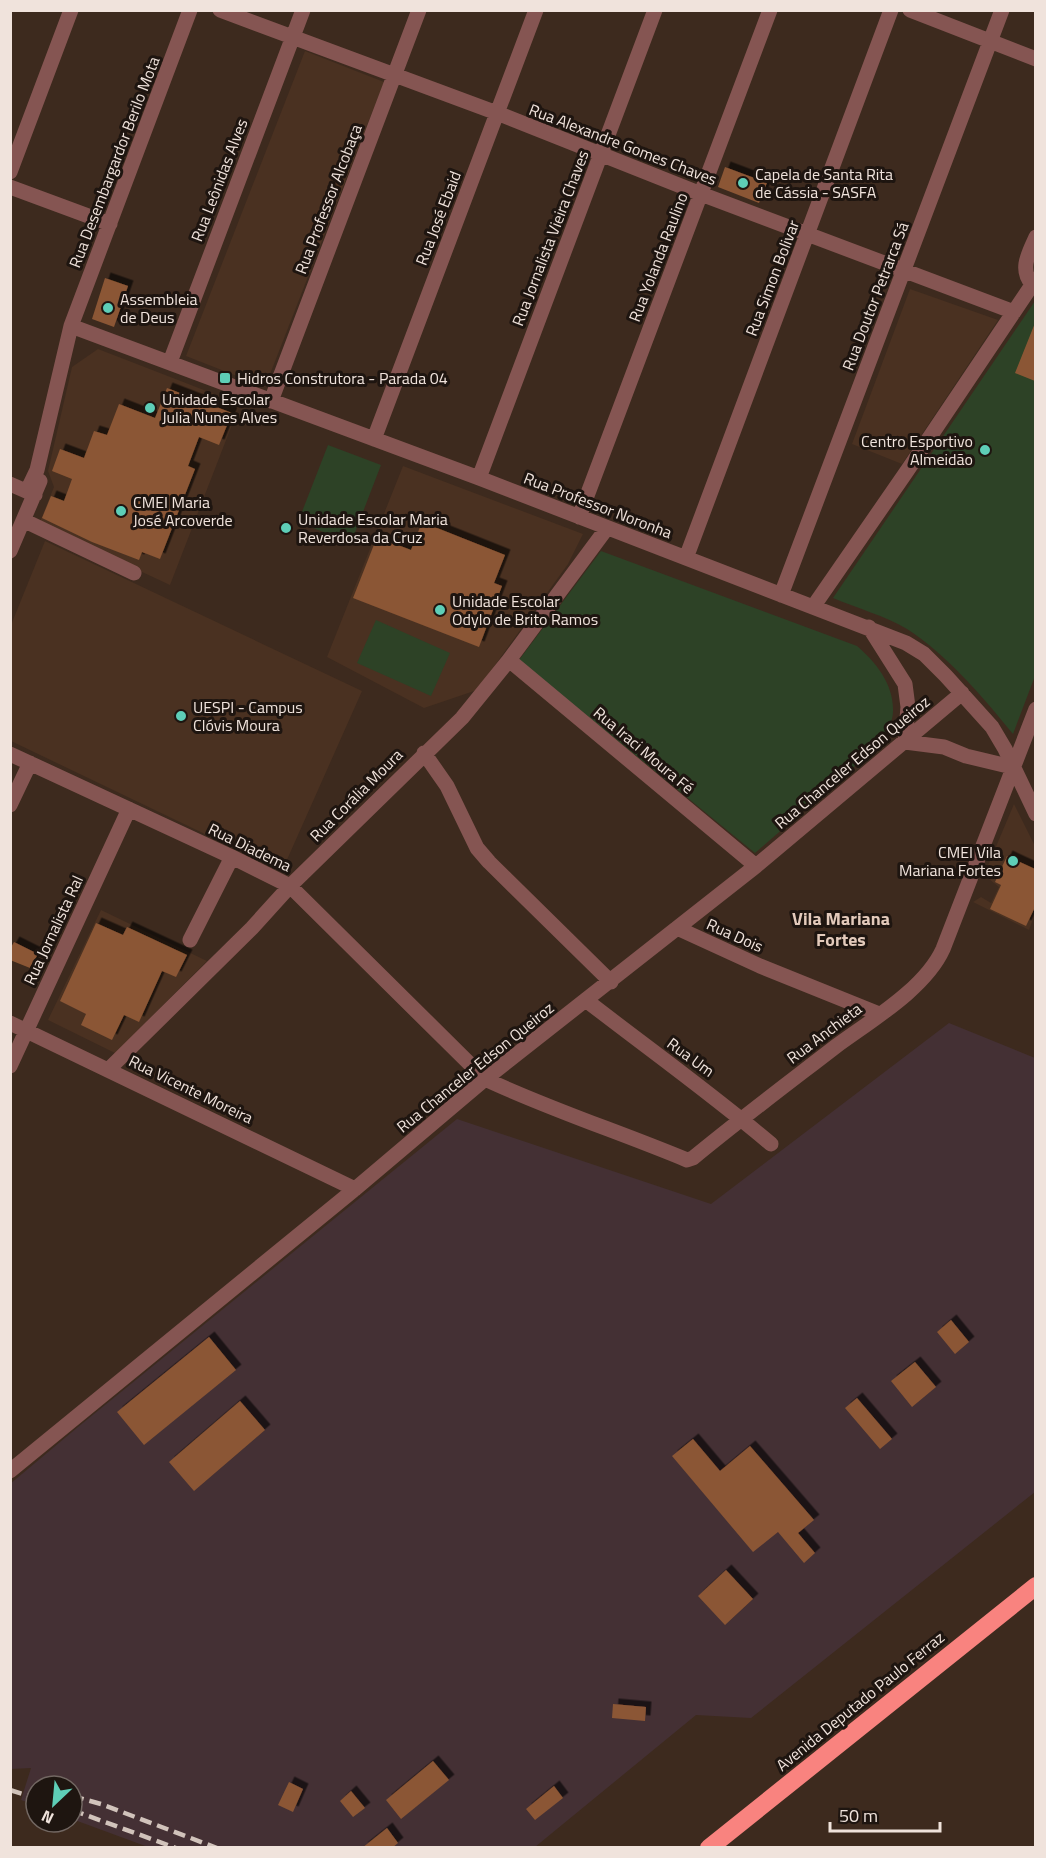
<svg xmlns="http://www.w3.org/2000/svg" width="1046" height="1858" viewBox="0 0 1046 1858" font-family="'Titillium Web',sans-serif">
  <defs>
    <filter id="shadow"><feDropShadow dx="5.5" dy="-5.5" stdDeviation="0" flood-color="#0009"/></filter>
  </defs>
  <rect width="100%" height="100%" fill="#3d2a1e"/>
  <path fill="#4a3121" d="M305,51L384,82L265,387L186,356Z
    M910,289L998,320L902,464L852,444Z
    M98,349L240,404L170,585L39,524L54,487L48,471L72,367Z
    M403,466L583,534L568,564L477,690L424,708L327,657Z
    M45,541L362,691L282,871L11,741V625Z
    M1014,804L1035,846V914L1029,930L973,902L981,897L991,903L999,887L984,875Z
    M101,910L207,961L115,1053L48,1020Z"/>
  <path fill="#443034" d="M949,1023L1035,1058V1492L751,1718L696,1715L535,1847H148L72,1819V1786H36V1805L21,1800L31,1768L11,1769L10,1484L78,1427L457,1119L711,1204Z"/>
  <path fill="#2d4226" d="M1035,301V676L1013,734C984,698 945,653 907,629C885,616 857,608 833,598Z
    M328,445L381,465L351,543L298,522Z
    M601,551L857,646C876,662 894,685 893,711C893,720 888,730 886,739L755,853L519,660Z
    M376,620L450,653L431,696L357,663Z"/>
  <path fill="#8b5634" filter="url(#shadow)" d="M725,167L757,179L758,176L768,180L759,203L718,187Z
    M105,278L128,286L114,327L92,319Z
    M1035,323V381L1015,373Z
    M167,388L232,413L219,445L199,437L188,466L195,469L160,559L142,552L139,560L92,542L42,518L51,496L64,501L72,479L52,471L60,449L84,458L94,431L107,435L119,404L155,418Z
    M422,522L505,555L494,583L502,586L479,647L353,598L377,537L411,550Z
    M1007,856L1035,869V907L1026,926L990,909L1001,885L995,882Z
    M96,923L123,935L127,927L187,955L176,977L162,971L139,1022L124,1015L112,1040L81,1025L86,1014L60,1001Z
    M14,942L38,954L30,968L10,960V949Z
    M951,1320L969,1342L955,1354L937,1332Z
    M209,1337L236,1370L144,1445L117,1412Z
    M915,1362L936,1387L912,1407L891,1381Z
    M857,1398L892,1439L880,1449L845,1408Z
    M240,1401L265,1430L194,1491L169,1462Z
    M693,1439L720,1471L750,1446L814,1520L798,1533L815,1553L804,1563L778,1532L753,1552L672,1456Z
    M726,1570L753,1599L725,1625L698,1596Z
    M613,1704L646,1707L645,1721L612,1718Z
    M433,1761L449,1780L401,1819L386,1800Z
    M289,1782L303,1789L293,1812L278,1805Z
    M554,1786L563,1798L535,1820L526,1809Z
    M351,1791L365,1808L353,1817L340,1801Z
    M387,1828L398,1843L392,1848H362Z"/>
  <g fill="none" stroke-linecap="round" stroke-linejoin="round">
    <path stroke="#855552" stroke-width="15" d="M220,10L497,113L701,194L1014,312
      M910,10L1036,59
      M10,172L71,10
      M10,187L110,224
      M1032,284C1019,269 1029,253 1036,237
      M71,326L479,478L906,643L924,654L946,676L992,727L1005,749L1036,814
      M170,362L303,10
      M271,401L419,10
      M374,439L536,10
      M479,478L655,10
      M10,484L35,495
      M27,491L37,470L71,326L190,10
      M579,517L770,10
      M25,521L134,573
      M10,551L40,481
      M686,558L891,10
      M781,595L1002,10
      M813,607L907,471L1036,279
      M869,627L905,684L908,707L905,742L944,747L966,756L1012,767
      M509,660L756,866
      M424,753L447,786L477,848L489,862L611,982
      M10,754L232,857L290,886L485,1079C551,1110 620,1132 687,1160L693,1158C739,1120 787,1084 835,1047C870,1021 925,989 943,949L1036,709
      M10,805L30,763
      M677,928L760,966L879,1014
      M190,940L232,857
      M587,1001C649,1049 712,1094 771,1144
      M10,1023L355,1189
      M10,1066L129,809
      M109,1069L252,928L290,886L462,718L509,660L607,528
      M10,1471L355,1189L485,1079L756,866L962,693"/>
    <path stroke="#f9837f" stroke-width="18" d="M709,1848L1036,1586"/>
    <path stroke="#d1c3bb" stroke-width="4.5" stroke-dasharray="12 6" stroke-linecap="butt" d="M10,1790L36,1798
      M72,1796L101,1804L217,1848
      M72,1810L176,1848"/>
  </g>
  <g fill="#5eceb7" stroke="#1e1510" stroke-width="2">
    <circle cx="743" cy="183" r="6"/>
    <circle cx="108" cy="308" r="6"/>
    <rect x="219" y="372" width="12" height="12" rx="3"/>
    <circle cx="150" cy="408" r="6"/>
    <circle cx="985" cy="450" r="6"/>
    <circle cx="121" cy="511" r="6"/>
    <circle cx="286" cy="528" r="6"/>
    <circle cx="440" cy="610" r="6"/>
    <circle cx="181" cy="716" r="6"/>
    <circle cx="1013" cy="861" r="6"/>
  </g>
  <g text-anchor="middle" stroke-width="6" stroke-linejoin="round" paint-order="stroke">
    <g font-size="16" fill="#f0e3dc" stroke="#1e1510">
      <text transform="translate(623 144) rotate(21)" y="6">Rua Alexandre Gomes Chaves</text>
      <text transform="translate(114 162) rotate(-69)" y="6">Rua Desembargardor Berilo Mota</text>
      <text transform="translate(219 180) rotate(-69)" y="6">Rua Leônidas Alves</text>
      <text transform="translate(328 199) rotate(-69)" y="6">Rua Professor Alcobaça</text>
      <text transform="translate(438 218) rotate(-69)" y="6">Rua José Ebaid</text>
      <text transform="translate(550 238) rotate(-69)" y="6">Rua Jornalista Vieira Chaves</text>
      <text transform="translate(658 257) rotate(-69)" y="6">Rua Yolanda Raulino</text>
      <text transform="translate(772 278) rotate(-69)" y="6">Rua Simon Bolivar</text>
      <text transform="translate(875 296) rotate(-69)" y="6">Rua Doutor Petrarca Sá</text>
      <text transform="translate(598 505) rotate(21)" y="6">Rua Professor Noronha</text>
      <text transform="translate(644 750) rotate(40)" y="6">Rua Iraci Moura Fé</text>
      <text transform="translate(852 762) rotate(-40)" y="6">Rua Chanceler Edson Queiroz</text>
      <text transform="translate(356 795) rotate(-45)" y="6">Rua Corália Moura</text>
      <text transform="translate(250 847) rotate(26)" y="6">Rua Diadema</text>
      <text transform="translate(53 930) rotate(-65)" y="6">Rua Jornalista Ral</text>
      <text transform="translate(735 935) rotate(24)" y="6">Rua Dois</text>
      <text transform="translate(824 1033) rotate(-37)" y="6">Rua Anchieta</text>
      <text transform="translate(691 1057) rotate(36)" y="6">Rua Um</text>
      <text transform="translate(475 1067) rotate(-39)" y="6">Rua Chanceler Edson Queiroz</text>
      <text transform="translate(191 1089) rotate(26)" y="6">Rua Vicente Moreira</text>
      <text transform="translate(860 1701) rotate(-39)" y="6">Avenida Deputado Paulo Ferraz</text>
    </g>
    <g font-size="16" fill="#f0e3dc" stroke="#1e1510" text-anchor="start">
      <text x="755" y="180">Capela de Santa Rita<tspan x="755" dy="18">de Cássia - SASFA</tspan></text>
      <text x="120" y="305">Assembleia<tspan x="120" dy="18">de Deus</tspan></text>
      <text x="237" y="384">Hidros Construtora - Parada 04</text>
      <text x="162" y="405">Unidade Escolar<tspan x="162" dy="18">Julia Nunes Alves</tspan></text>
      <text x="973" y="447" text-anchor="end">Centro Esportivo<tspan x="973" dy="18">Almeidão</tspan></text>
      <text x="133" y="508">CMEI Maria<tspan x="133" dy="18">José Arcoverde</tspan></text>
      <text x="298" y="525">Unidade Escolar Maria<tspan x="298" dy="18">Reverdosa da Cruz</tspan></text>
      <text x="452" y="607">Unidade Escolar<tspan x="452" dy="18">Odylo de Brito Ramos</tspan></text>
      <text x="193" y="713">UESPI - Campus<tspan x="193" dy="18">Clóvis Moura</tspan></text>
      <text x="1001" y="858" text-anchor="end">CMEI Vila<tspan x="1001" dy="18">Mariana Fortes</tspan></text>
    </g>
    <g font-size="18" font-weight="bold" fill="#e3cabb" stroke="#1e1510">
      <text x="841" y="925">Vila Mariana<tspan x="841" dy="21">Fortes</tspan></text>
    </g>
  </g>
  <rect width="1046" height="1858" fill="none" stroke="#f0e3dc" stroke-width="24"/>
  <g transform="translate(54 1804) rotate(206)"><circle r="28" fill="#1e1510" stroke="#726762" stroke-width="1.5"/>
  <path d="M0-4.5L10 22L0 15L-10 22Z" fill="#5eceb7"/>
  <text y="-9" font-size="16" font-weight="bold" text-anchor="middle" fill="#f0e3dc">N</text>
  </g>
  <path d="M830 1822v9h110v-9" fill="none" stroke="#f0e3dc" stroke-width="3"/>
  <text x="839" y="1822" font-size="18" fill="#f0e3dc" stroke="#1e1510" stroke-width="4.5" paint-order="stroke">50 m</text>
</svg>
